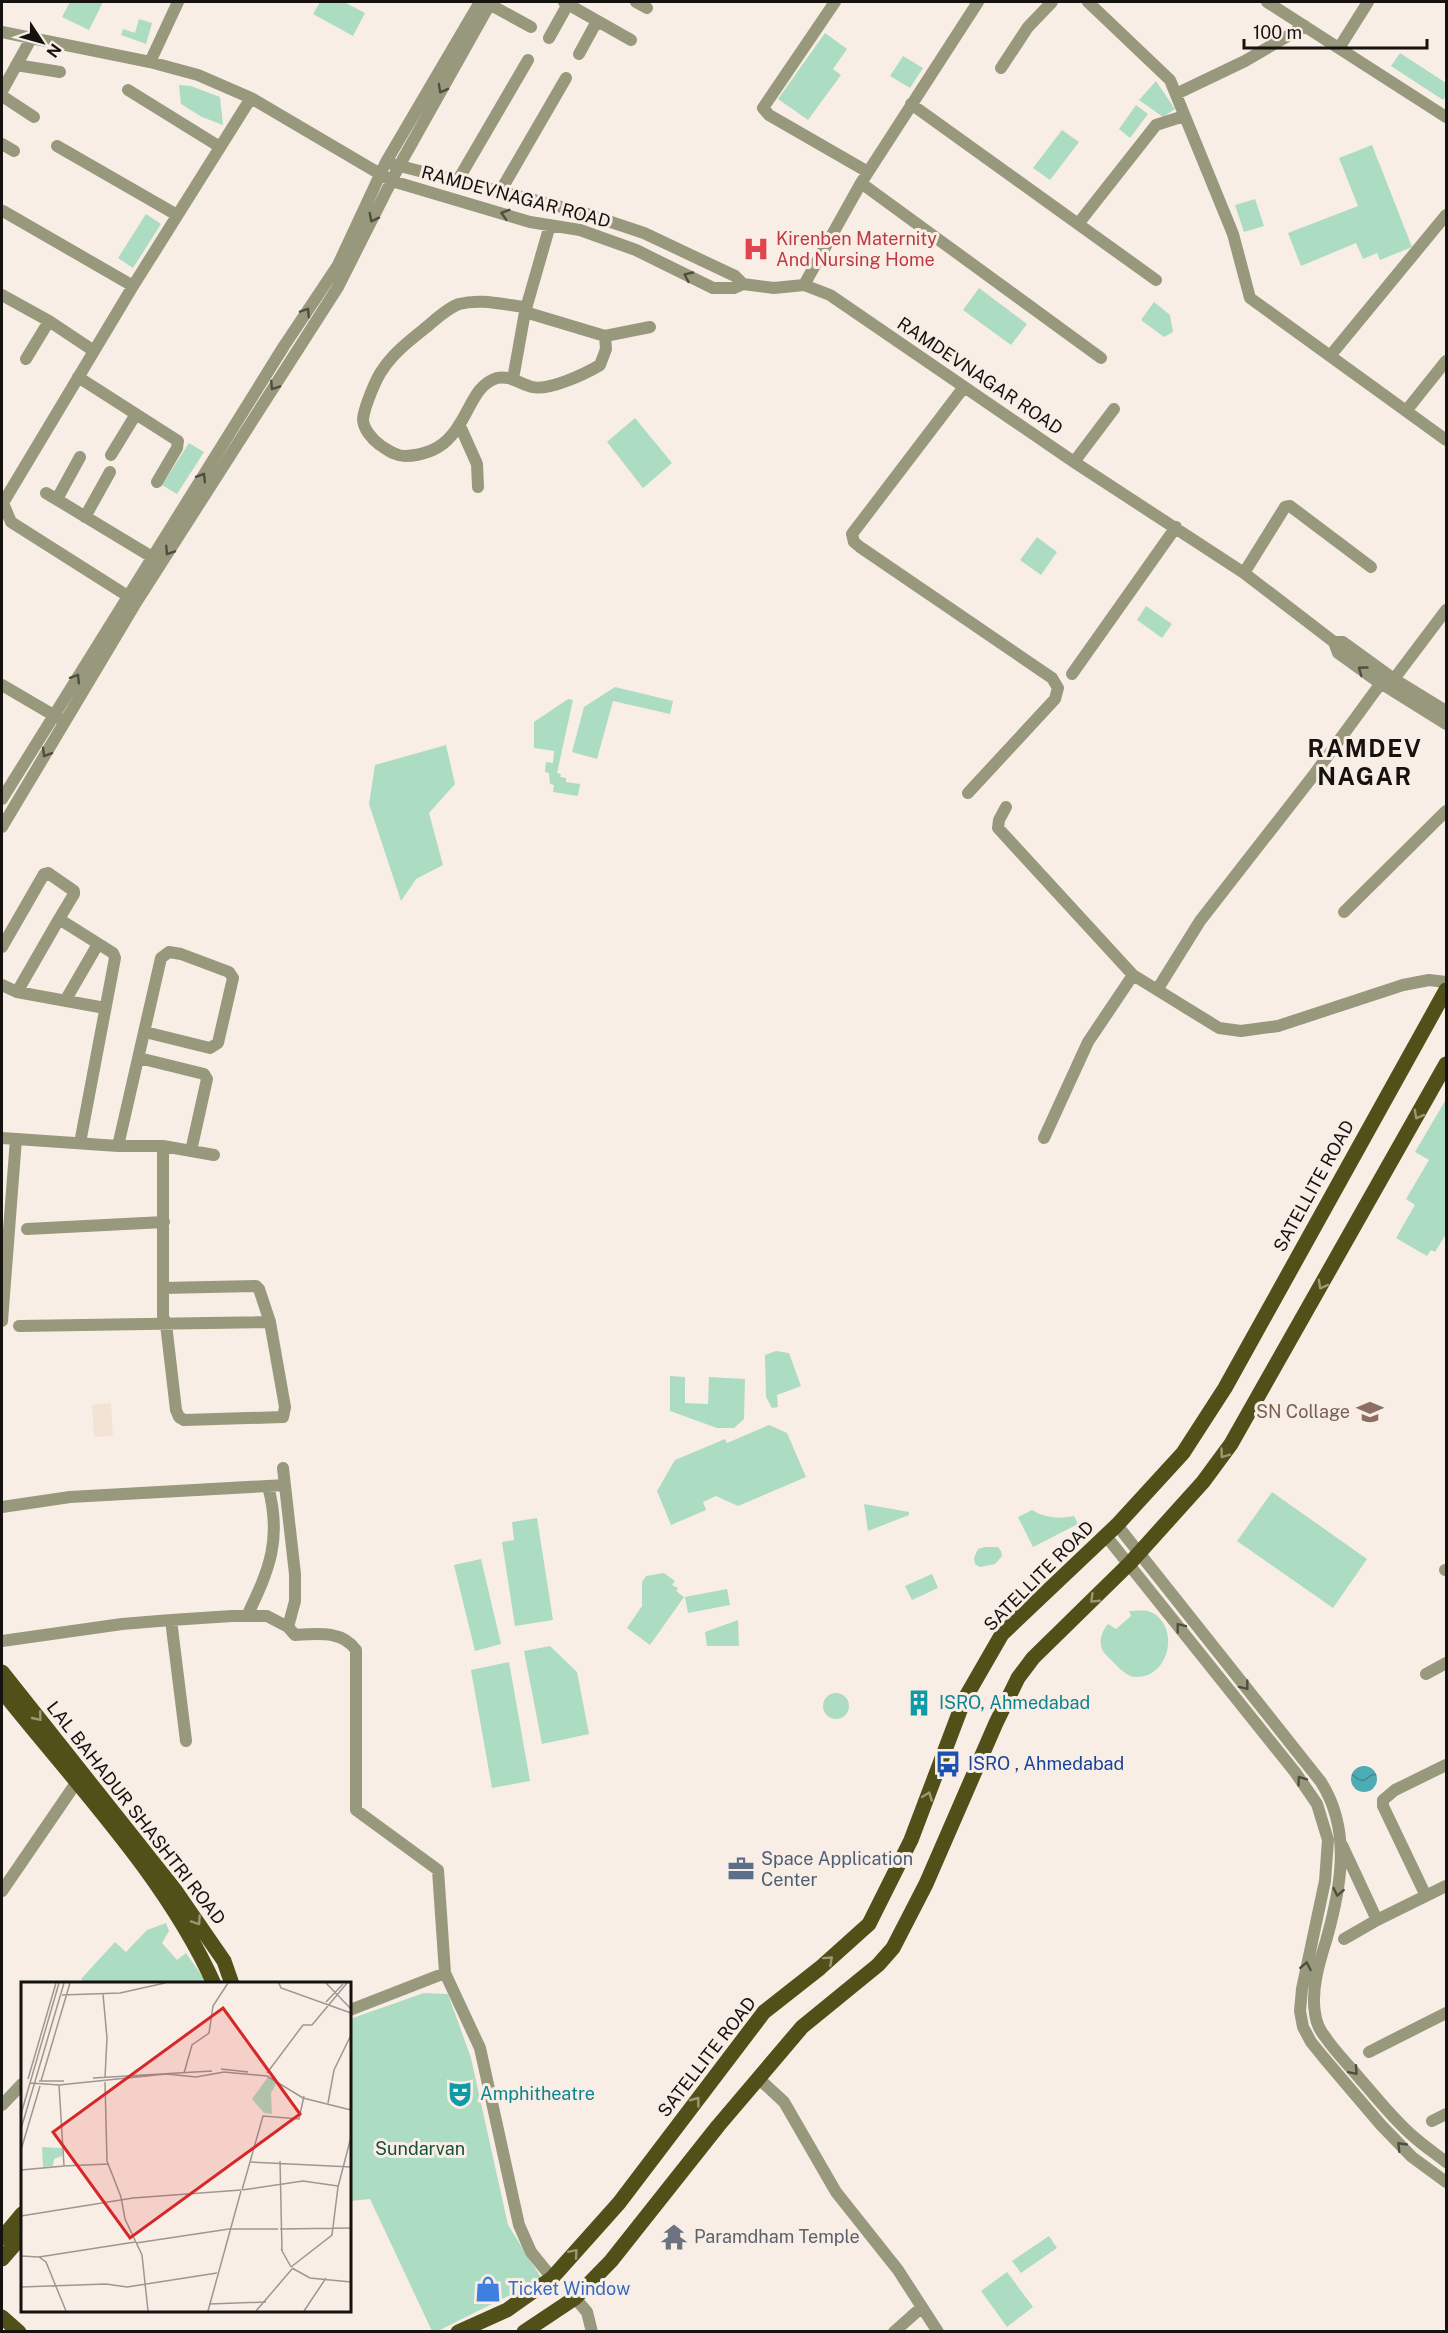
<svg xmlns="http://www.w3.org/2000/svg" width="1448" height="2333" viewBox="0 0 1448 2333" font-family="'Public Sans',sans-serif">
  <defs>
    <pattern id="water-waves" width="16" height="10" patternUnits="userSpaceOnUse" patternTransform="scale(1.5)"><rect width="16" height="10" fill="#4dabb3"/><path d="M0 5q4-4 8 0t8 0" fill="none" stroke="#3f8a90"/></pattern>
  </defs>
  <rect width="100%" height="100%" fill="#f9eee6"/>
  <path fill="#f3e3d5" d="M111,1403L113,1436L94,1437L92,1405Z"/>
  <path fill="#acdcc2" d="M70,2H103L89,30L62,17Z
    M320,2H344L365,13L353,36L313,14Z
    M139,19L152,23L146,44L121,35L123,29L135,33Z
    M825,33L847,49L833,69L841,75L808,120L778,99Z
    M1400,53L1446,83V96L1443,100L1391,66Z
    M903,56L923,68L910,88L890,76Z
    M1156,81L1175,109L1163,117L1139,100Z
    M179,85L191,86L220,97L223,125L202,117L181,104Z
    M1136,105L1148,114L1130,138L1119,129Z
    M1062,130L1079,142L1050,180L1033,168Z
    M1372,145L1412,247L1380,260L1377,253L1363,259L1356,243L1301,266L1288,233L1358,206L1339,158Z
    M1255,199L1264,226L1244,232L1235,205Z
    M146,214L161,224L133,268L118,258Z
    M979,288L1027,324L1011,345L963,310Z
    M1154,302L1170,315L1173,332L1164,337L1141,320Z
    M635,418L672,463L643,488L607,442Z
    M189,443L204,452L177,494L162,485Z
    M1037,537L1057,552L1041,575L1020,560Z
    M1146,606L1172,624L1162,638L1137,620Z
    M615,687L673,701L670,714L613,701L597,759L572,752L584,707Z
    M568,699L573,700L557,773L561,774L560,777L566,778V782L580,784L578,796L553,792L554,785L550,784L549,773L545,772L546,762L553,763L554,751L534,748V722Z
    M446,745L455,784L429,813L443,865L416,879L401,901L369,804L375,765Z
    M1445,1101L1446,1234L1435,1252L1431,1250L1427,1256L1396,1238L1415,1205L1406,1199L1429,1160L1415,1152Z
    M776,1351L789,1353L801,1386L777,1395L778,1407L772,1408L766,1397L765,1355Z
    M670,1376L685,1377V1403L708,1404L709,1377L745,1379L744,1419L734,1428H717L670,1411Z
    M769,1425L787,1433L806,1477L738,1506L716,1496L703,1502L706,1510L671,1525L657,1491L675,1460L725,1439L727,1443Z
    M1272,1492L1367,1559L1333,1608L1237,1541Z
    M864,1504L909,1512V1515L868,1531Z
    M1032,1510C1045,1518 1058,1519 1074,1516L1078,1524L1033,1547L1018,1517Z
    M537,1518L553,1620L515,1626L502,1542L514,1540L512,1522Z
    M985,1547H998L1001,1551L1002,1556L995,1564L980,1567L975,1564L974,1558L978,1549Z
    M481,1559L501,1644L475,1651L454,1565Z
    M664,1573L675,1581L672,1585L678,1588L676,1591L684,1597L650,1645L627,1628L642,1606V1582L646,1576Z
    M932,1574L938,1588L912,1600L905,1586Z
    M727,1589L730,1605L688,1613L685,1597Z
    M1129,1611C1135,1611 1143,1610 1148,1611C1181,1622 1171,1678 1136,1677C1125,1677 1115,1663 1107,1656C1097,1647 1100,1633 1108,1624L1116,1629L1131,1616Z
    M738,1620L739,1646H707L705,1632Z
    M550,1646L577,1672L589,1734L542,1744L524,1651Z
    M509,1662L530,1781L492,1788L471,1670Z
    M823 1706a13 13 0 1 1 26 0a13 13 0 1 1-26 0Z
    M166,1923L169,1931L162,1943L177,1960L186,1953L207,1983L86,1984L81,1979L115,1942L126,1952L147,1930Z
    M424,1993L448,1994L471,2058L508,2225L542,2279L438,2331H432L370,2199L350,2201V2019Z
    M1049,2236L1057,2248L1021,2273L1012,2261Z
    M1007,2272L1033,2307L1007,2327L981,2291Z"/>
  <path fill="url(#water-waves)" d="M1351 1779a13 13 0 1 1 26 0a13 13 0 1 1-26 0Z"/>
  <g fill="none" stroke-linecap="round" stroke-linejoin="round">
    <path stroke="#98987c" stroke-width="12" d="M564,2L631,40
      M636,2L647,8
      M835,2L763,108L769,115L868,172
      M1088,2L1170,80L1233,234L1250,298L1446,440
      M1267,2L1446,117
      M489,4L531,27
      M2,32L150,62L198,75L251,98L392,181L530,222L580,230L636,250L713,288H734L743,284L774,288L804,285L830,295L1074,462L1244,573L1334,642H1343L1394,679L1446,711
      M549,38L568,4
      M1339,48L1368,2
      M579,54L597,21
      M150,62L178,2
      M16,65L60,72
      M1001,68L1028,27L1052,2
      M128,90L220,147
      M2,91L32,37
      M1176,94L1245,61L1305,26
      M2,96L34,117
      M911,104L1156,280
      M2,144L14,151
      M57,146L177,215
      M392,164L581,212L644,233L735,276L743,284
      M458,180L528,60
      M861,183L1101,358
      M501,190L566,78
      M3,211L133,286
      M1078,224L1156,125L1184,116
      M804,285L861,183L978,2
      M2,295L49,321L94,351
      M525,312L605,336L606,349L600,365C585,374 549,391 532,387C520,384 510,375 497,378C461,388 471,454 405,456C395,456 388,450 380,445C373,440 363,429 363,419C364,408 376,378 383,369C394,352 413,338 429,325C437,318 448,308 459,304C481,298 504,305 526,307
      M605,336L650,327
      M1330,356L1446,215
      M26,359L49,321
      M78,377L178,441L177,448L157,482
      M513,379L525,312L550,225
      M964,387L852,534L854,542L860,547L1052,678L1058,688L1055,699L968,793
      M1406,411L1446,361
      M460,426L477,464L478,487
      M111,455L136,414
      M1074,462L1114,409
      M46,493L152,557
      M57,499L80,457
      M85,517L110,472
      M1244,573L1285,507L1290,506L1371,567
      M134,600L11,522L3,503L133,286L251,98
      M1334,642L1338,653L1374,679L1446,724
      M1072,674L1176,527
      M1394,679L1446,610
      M2,685L60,719
      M2,799L284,346L338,265L386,162L480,2
      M1006,807L999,820L998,828L1133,975
      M2,827L137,601L338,287L399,166L491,2
      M1344,912L1446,811
      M2,947L44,874L48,873L74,891V894L59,919
      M2,985L17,992L105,1008
      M1157,990L1200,921L1313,776L1381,683
      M17,992L59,919L113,953L115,958L80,1143
      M65,1001L98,944
      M139,1058L204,1074L207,1079L191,1151
      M2,1138L118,1146H163L214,1155
      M1044,1138L1088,1042L1133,975L1219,1028L1241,1031L1278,1026L1403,985L1429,980L1446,982
      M118,1146L161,958L169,952L181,954L229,972L233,978L218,1043L210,1048L145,1032
      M27,1229L164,1222
      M163,1288L256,1286L259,1289L270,1322L285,1407L283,1417L184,1420L179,1417L176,1410L166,1324L163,1316V1146
      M2,1321L16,1139
      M19,1326L270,1322
      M283,1468L295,1574V1601L288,1627L295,1635C317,1634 342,1630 356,1650V1810L438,1870L445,1973
      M2,1507L70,1497L285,1485
      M1117,1525L1321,1782C1352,1831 1341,1888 1326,1941C1319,1963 1311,1990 1315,2013C1316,2022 1320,2031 1326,2038C1336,2053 1350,2066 1361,2080C1378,2099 1394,2120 1414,2137C1424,2146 1436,2154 1446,2162
      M1106,1536L1295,1772L1317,1804L1328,1840L1325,1881L1302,1989L1300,2011L1303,2027L1311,2042L1324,2058L1381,2125L1412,2157L1446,2182
      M1445,1570H1446
      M247,1616C270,1568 282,1539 268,1486
      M2,1641L122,1624L171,1620
      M1426,1674L1446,1663
      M186,1741L171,1620L232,1616H267L288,1627
      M1342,1845L1377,1920
      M2,1891L76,1783
      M1426,1896L1383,1806V1800L1395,1790L1446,1765
      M1344,1939L1377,1920L1446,1886
      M350,2010L445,1973L480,2048L519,2225L531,2252L552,2278
      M1369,2052L1446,2013
      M758,2078L784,2102L836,2192L898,2270L938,2332
      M2,2105L22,2084
      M1432,2121L1446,2114
      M575,2298L587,2312L592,2332
      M894,2332L922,2307"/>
    <path stroke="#515018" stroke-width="15" d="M2,1672L175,1890L224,1961L232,1984
      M2,1691C74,1782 167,1878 214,1984
      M2,2238L22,2214
      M2,2259L22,2236
      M2,2317L19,2332
      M458,2332L507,2310L552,2278L619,2203L764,2012L820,1968L869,1924L911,1840L964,1700L1002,1634L1117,1525L1183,1453L1225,1388L1446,990
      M524,2332L575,2298L611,2261L718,2126L802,2027L878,1965L893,1948L926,1884L996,1723L1018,1678L1033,1658L1130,1563L1203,1482L1231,1444L1446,1064"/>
  </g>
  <defs><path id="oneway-chevron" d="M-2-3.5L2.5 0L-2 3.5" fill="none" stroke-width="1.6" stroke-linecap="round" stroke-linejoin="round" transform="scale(1.5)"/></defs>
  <g stroke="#504e40">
    <use href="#oneway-chevron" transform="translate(442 89) rotate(119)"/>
    <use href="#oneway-chevron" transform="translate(505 214) rotate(-164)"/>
    <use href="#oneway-chevron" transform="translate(373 218) rotate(117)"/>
    <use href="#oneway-chevron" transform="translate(688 276) rotate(-155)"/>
    <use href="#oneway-chevron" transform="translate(306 312) rotate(-57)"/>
    <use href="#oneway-chevron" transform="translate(274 386) rotate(123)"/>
    <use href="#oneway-chevron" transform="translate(202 477) rotate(-58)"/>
    <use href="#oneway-chevron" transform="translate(169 551) rotate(123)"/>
    <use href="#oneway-chevron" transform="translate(1362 670) rotate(-144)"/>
    <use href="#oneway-chevron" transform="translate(76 678) rotate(-58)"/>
    <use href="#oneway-chevron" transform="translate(46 753) rotate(121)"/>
    <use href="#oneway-chevron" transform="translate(1180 1627) rotate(-128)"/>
    <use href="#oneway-chevron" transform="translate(1245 1686) rotate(52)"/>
    <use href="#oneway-chevron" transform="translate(1301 1780) rotate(-126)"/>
    <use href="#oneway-chevron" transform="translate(1338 1892) rotate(101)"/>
    <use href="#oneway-chevron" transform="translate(1306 1966) rotate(-79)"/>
    <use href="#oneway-chevron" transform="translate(1354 2071) rotate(49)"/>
    <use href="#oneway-chevron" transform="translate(1401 2146) rotate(-134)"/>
  </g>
  <g stroke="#9d9775">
    <use href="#oneway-chevron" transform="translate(1418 1115) rotate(119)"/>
    <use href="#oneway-chevron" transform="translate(1322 1285) rotate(119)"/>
    <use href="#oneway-chevron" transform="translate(1224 1454) rotate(126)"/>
    <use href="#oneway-chevron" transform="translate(1094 1599) rotate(136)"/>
    <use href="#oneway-chevron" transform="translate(38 1717) rotate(51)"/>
    <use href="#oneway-chevron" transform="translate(928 1796) rotate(-69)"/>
    <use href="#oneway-chevron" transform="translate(197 1921) rotate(56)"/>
    <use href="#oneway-chevron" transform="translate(829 1960) rotate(-42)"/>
    <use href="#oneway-chevron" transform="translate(696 2101) rotate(-53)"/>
    <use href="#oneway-chevron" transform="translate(574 2253) rotate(-49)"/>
  </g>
  <defs>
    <g id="hospital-bare" transform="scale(2.07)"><path d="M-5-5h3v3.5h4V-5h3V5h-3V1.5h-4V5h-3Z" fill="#e0444e" stroke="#f9eee6" stroke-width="2.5" paint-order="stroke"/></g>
    <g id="university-bare" transform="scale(2.07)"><path d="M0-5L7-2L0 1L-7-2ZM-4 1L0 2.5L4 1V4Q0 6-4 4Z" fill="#8d6e63" stroke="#f9eee6" stroke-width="2.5" paint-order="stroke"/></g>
    <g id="building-bare" transform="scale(2.07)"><path d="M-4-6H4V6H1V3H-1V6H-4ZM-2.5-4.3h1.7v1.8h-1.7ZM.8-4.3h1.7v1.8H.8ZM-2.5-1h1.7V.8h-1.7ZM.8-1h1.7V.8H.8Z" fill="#0f9aa8" stroke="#f9eee6" stroke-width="2.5" paint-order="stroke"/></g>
    <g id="bus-bare" transform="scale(2.07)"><path d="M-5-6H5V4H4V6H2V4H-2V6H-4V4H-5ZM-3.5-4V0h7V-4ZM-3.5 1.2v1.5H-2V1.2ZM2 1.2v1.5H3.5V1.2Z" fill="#1a4fb4" stroke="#f9eee6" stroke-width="2.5" paint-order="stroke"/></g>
    <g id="office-bare" transform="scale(2.07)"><path d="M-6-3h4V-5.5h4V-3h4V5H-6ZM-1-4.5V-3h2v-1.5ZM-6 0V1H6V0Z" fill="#5c6f8a" stroke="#f9eee6" stroke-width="2.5" paint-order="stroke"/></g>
    <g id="theatre-bare" transform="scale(2.07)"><path d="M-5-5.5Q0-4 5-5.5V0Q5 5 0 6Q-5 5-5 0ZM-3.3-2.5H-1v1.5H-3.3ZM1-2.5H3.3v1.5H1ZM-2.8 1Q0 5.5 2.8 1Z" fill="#0f9aa8" stroke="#f9eee6" stroke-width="2.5" paint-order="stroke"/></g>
    <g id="temple-bare" transform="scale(2.07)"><path d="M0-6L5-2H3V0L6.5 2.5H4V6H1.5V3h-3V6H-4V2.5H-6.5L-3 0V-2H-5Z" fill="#6b7280" stroke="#f9eee6" stroke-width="2.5" paint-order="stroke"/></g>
    <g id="shop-bare" transform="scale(2.07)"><path d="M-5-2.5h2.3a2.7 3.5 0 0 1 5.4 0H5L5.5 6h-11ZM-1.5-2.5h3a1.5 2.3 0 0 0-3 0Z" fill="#3f7fe0" stroke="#f9eee6" stroke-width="2.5" paint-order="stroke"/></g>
  </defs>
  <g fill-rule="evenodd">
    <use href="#hospital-bare" x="756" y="249"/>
    <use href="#university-bare" x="1370" y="1412"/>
    <use href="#building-bare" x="919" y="1703"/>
    <use href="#bus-bare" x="948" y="1764"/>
    <use href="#office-bare" x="741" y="1869"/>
    <use href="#theatre-bare" x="460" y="2094"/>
    <use href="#temple-bare" x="674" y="2237"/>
    <use href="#shop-bare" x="488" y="2289"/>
  </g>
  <g text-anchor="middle" stroke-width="6" stroke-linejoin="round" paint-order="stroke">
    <g font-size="18" fill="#15120f" stroke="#f9eee6">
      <text transform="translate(516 197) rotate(15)" y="6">RAMDEVNAGAR ROAD</text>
      <text transform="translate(980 376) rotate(34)" y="6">RAMDEVNAGAR ROAD</text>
      <text transform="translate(1314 1186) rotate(-61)" y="6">SATELLITE ROAD</text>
      <text transform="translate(1039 1576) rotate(-45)" y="6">SATELLITE ROAD</text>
      <text transform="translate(136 1813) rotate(52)" y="6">LAL BAHADUR SHASHTRI ROAD</text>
      <text transform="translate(707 2057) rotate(-52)" y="6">SATELLITE ROAD</text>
    </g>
    <g font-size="18" fill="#be3a42" stroke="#f9eee6" text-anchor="start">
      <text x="776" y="245">Kirenben Maternity<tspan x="776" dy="21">And Nursing Home</tspan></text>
    </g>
    <g font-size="18" fill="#785e54" stroke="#f9eee6" text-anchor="end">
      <text x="1350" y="1418">SN Collage</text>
    </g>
    <g font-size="18" fill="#0d838f" stroke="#f9eee6" text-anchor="start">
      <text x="939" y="1709">ISRO, Ahmedabad</text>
      <text x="480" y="2100">Amphitheatre</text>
    </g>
    <g font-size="18" fill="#164399" stroke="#f9eee6" text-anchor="start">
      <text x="968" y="1770">ISRO , Ahmedabad</text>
    </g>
    <g font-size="18" fill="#4e5e75" stroke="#f9eee6" text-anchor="start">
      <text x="761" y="1865">Space Application<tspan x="761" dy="21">Center</tspan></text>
    </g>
    <g font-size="18" fill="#185037" stroke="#f9eee6">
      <text x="420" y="2155">Sundarvan</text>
    </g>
    <g font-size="18" fill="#5b616d" stroke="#f9eee6" text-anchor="start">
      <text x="694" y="2243">Paramdham Temple</text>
    </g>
    <g font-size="18" fill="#366cbe" stroke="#f9eee6" text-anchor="start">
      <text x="508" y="2295">Ticket Window</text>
    </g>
    <g font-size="24" font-weight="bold" letter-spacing="1.5" fill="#15120f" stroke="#f9eee6">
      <text x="1365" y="757">RAMDEV<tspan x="1365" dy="28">NAGAR</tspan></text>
    </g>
  </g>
  <g transform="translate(21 1982)">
    <rect width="330" height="330" fill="#f9eee6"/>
    <path d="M247,95L256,100L250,111L251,132L243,131L231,117ZM21,165L41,166V174L33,177L32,184L22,185Z" fill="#acdcc2"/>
    <path fill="none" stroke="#9e9690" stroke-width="1.5" d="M258,1L260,6L330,31M305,1L330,27M82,12L86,56L84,95M41,13L99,11L144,1M305,20L322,2M200,87L227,90M163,91L171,63L188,51L192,24L207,1M246,91L282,43H291L326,1M72,96L191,89M7,97L35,1M18,99H43M20,99L49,1M84,100L86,179L100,215L104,237L121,273L127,329M9,101L38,103L145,92L175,95L203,90L246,94L282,116L330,128M307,121L313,88L330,53M0,132L38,1M0,147L43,1M0,168L19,104M259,179L261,269M230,180L330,185M42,184L87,182M0,188L43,184L38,103M221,208L282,199L317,204M221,208L242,134L278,137L283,114M0,234L112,216L220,208M259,247L330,246M115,261L208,247H257M260,267L270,285M0,274L18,275L25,280L45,329M18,275L114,260M270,285L311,253L317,205L330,155M271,286L289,296L330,300M0,305L85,302L106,305L196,291M188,322L245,320M187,329L220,209M235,329L271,287M283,329L305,296"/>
    <path fill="#d62828" fill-opacity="0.15" stroke="#d62828" stroke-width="3" d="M202,26L279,132L109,256L32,150Z"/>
    <rect width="330" height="330" fill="none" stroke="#15120f" stroke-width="3"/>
  </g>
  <rect width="1448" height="2333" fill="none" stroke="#15120f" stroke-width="6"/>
  <g transform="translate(42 42) rotate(126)" stroke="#f9eee6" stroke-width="4.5" paint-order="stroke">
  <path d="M0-4.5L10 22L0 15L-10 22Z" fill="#15120f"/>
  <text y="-9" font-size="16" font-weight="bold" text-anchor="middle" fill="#15120f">N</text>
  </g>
  <path d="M1244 39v9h183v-9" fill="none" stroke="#15120f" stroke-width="3"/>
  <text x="1253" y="39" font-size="18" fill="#15120f" stroke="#f9eee6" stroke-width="4.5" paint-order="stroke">100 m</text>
</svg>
